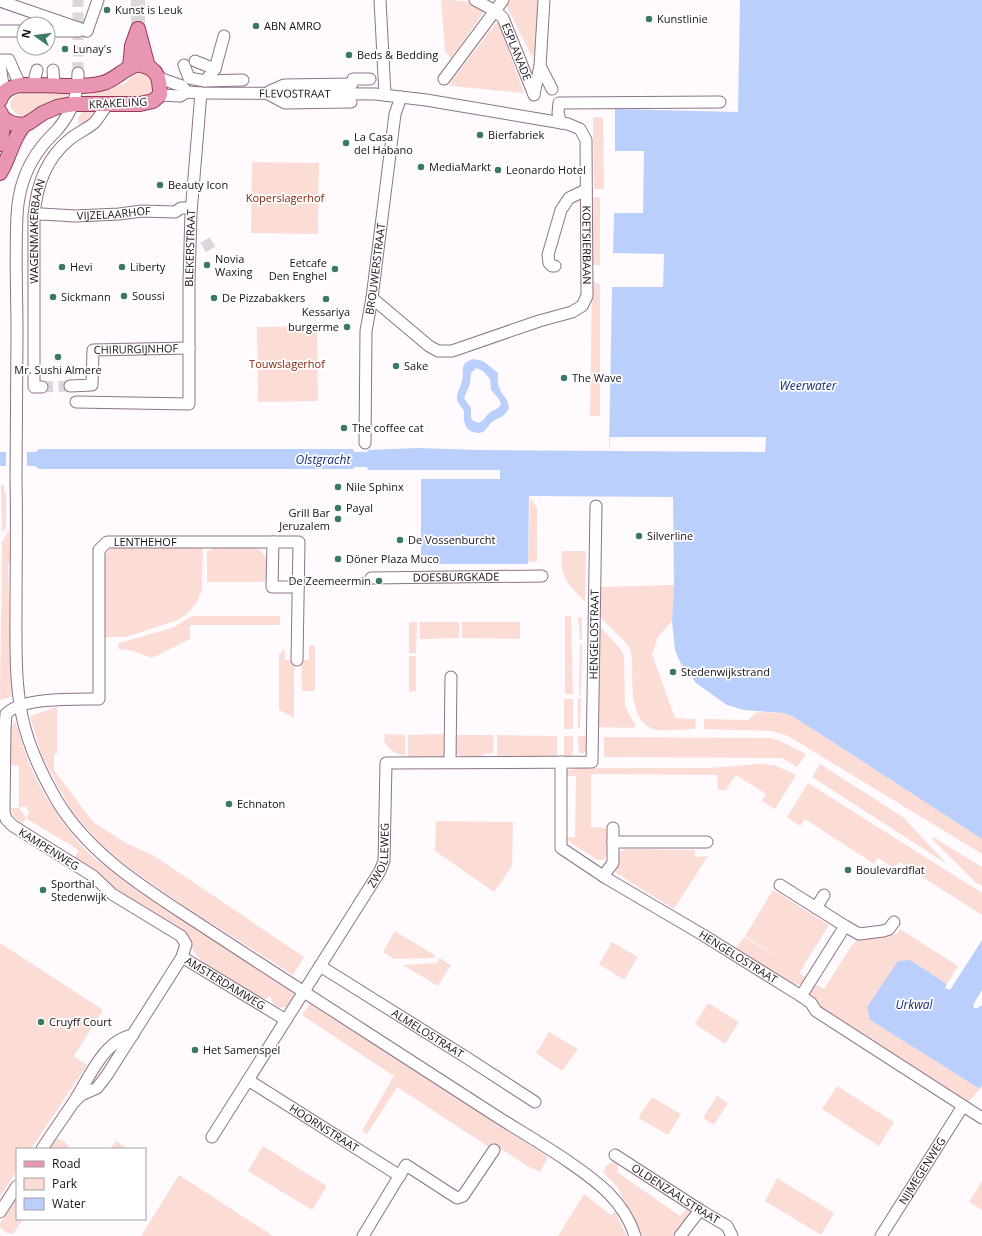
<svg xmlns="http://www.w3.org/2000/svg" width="982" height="1236" viewBox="0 0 982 1236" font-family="'Open Sans',sans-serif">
  <rect width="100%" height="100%" fill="#fffafe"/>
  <path fill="#fcddd5" d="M441,0C453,0 479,0 484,12L451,58L445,52Z
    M509,0H539L535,54L533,56L531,55L506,5Z
    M496,23L499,24L524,93L452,86L450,85L452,80Z
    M137,74H147C156,85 154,91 143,99L84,98L83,96L126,83L132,76Z
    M70,92L68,98C53,101 38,105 27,116C18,116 15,114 10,106C11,99 14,96 20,93Z
    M89,110H99L91,119L79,125L78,119L82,112Z
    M593,117H603L604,189H594Z
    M252,162L319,163L318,234L251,233Z
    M593,197H600V265H593Z
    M592,281L600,284V416H590Z
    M317,326L318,401L258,402L257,327Z
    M1,485H4V492L6,493V525L4,531H2Z
    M530,498L537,508V561L528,562Z
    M9,530L10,559L8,565L12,697L0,700L2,542Z
    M203,546L202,590L197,602L188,613L178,620L126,637H103L104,556L110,549L115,547Z
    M212,546L255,547C270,556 268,564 267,579L262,582H207V551L212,550Z
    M562,551H586L585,602C568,583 559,578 562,551Z
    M674,585L672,621L658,637L652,654L675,718L696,719L695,729C683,729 670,731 658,730C628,726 633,679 632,657L630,649L626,643L597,614V587Z
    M192,616H280V625H190V639L152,658L133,651L119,649L118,643L123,642L172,628Z
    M565,616H571L573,694H565Z
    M578,617H582V640H580Z
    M409,622H417L416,653H409Z
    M420,622H459V638L420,639Z
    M462,622H520V639L462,638Z
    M597,623L621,650L624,656L625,705L630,716L636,726L632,728L596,727Z
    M580,644H582L581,695H579Z
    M309,645H315V691H302L301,660H309Z
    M282,650H285V660H292L294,663V718L279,710V653H282Z
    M409,656H416V691L409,692Z
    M564,699H573V729H564Z
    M578,699H581L580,728H578Z
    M57,707V753L54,754V770L93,822L126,843L156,857L304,957L293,975L173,899L128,867L100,844L72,812L54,779L41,754L30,716Z
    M757,712L783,713L792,716L825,737L982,839V854L788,736L772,731L704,729V719L748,720Z
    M15,721C21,739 26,759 35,776C48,803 72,838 94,858L201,932L284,985L295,994L287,1007L279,1008L273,1003L270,996L263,1000L206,966L194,952L188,937L111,885L98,872V873L74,858L78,852L77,849L27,819V817L29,813L26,806L19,808L26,818L22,824L13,816L11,808H19V766L10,765V725L12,726Z
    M385,734L405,735V755C394,754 389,750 384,741Z
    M447,734L446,754L443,756V757H408V735Z
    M455,735H494L493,753L483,754V757H460V755H456L455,752Z
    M497,735L557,736V758L497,757Z
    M588,735C589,742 590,751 581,754L579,752L578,736Z
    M564,736H573V753L571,756H564Z
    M604,737L770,738L780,741L806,754L797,767L782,758L604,757Z
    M759,764L774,765L796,775L775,809L762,801L766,794L736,775L725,791L724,790H718L717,775L591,774V827L607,828V854L604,860H598L571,843L565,837H575L576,776H566V771L578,768H709Z
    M820,764L903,817L947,864L812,777Z
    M808,783L982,893V915L899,862L894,868L878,858L874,864L805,819L800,826L787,817Z
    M436,821L513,822L512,866L494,892L435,851Z
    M933,837L982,867V886L976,883L932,839Z
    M626,849L695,850V857L708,856L674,909L616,873L617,853Z
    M773,890L829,925L799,973L807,978L804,983L794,986L736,948L744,937L776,956L745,936Z
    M900,929L958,966L947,984L910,960L870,1020L980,1089L967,1103L819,1007L808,996L814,983L824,989L852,945L859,938L897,934Z
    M395,931L436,956L432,958L394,959L383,952Z
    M612,942L638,957L624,980L599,964Z
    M0,943L103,1010L74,1056L87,1065L31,1149H17V1171L0,1197Z
    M440,958L451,965L438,986L403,965L436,963Z
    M310,1003L334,1017L548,1157L540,1172L527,1166L503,1150L489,1147L397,1087L367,1134L364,1132L363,1129L394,1076L302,1015Z
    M708,1003L739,1022L725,1044L695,1024Z
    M549,1032L578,1049L562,1071L536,1053Z
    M837,1086L894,1122L879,1146L822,1109Z
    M717,1096L728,1103L714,1125L703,1118Z
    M652,1097L681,1114L668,1135L638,1118Z
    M56,1138L65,1142L70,1148L69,1149H49Z
    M116,1141L128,1149H110Z
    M263,1146L327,1186L312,1210L248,1171Z
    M613,1162L618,1165L617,1172L680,1216L689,1208L690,1215L672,1236H642L618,1188L603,1172L607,1165Z
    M179,1175L273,1236H141Z
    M777,1178L834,1213L821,1235L765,1201Z
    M982,1181V1210L969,1202Z
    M584,1194L611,1215L615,1212L627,1236H558Z
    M17,1197V1219H23L13,1234L5,1232L0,1227V1223Z"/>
  <path fill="#bbcffd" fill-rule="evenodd" d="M740,0H982V839L825,737L792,716L783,713L744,710L727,705L696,683L680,662L675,650L672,621L674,585L673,497L529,496L528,564H421V479H500V470H368L367,467H354V469H39L35,466H0V452H36L39,449H353L354,452H367L368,450L418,448L478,450L609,451L612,287H663L664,254L613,253L614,213H643L644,151H615V109L738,112Z
    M473,359L483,361L498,373C498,378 497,383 499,387C502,396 508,398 509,408C502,421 498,416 491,423C488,426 486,430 483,432C476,435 467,431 465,424C463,420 464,416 464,412C463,407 457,404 457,399C456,393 461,387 462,381C465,371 458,364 473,359ZM476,368L483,371L490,379L491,390L499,399L501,404C498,410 492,410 488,414C483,419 486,420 478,423L472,420L471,417V408L464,398L470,384L471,373Z
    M982,940V990L973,1005L974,1008H978L981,1005L982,1006V1085L980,1089L870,1020L867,1007L898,961L910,960L947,984L945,988L950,990Z"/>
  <path fill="#fffafe" d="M610,437H766L765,452L609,451Z
    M6,450H27V468L6,467Z"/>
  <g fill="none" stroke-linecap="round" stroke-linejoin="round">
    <path stroke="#dcd7dc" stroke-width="11" stroke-dasharray="11 5.5" stroke-linecap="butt" d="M78,73V0
      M205,240L211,250
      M42,387L70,386"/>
    <path stroke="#dcd7dc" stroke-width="14" stroke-dasharray="14 7" stroke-linecap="butt" d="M138,29V0"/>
    <g stroke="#8c7489" stroke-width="13">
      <g id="minor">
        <path d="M380,0L385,95"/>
        <path id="s1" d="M475,0L497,12L503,18L534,95"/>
        <path d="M0,1L87,31"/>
        <path d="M0,31H24"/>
        <path d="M48,31H79"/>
        <path d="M87,31L98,0"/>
        <path d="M0,60H9L20,85"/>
        <path d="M195,61L215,69"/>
        <path d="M0,64L4,93"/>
        <path d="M184,65L189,78L205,81L243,80"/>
        <path d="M540,66L552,89"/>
        <path d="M53,70L54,85"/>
        <path d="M78,73C78,96 72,112 57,130C52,135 47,140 43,145C26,166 18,190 17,216C15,255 17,294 17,334C17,382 16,431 16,480C17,524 16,568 16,612C16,646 15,682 22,716C28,745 41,773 56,799C85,849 136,883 184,914C207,929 230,944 253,959C333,1011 413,1062 493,1114C518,1130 544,1145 569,1162C598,1182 624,1201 635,1236"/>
        <path d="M159,78L182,86L187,92"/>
        <path d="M353,79H370"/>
        <path d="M444,79L503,0"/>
        <path d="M205,81L215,69L224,36"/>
        <path d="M33,85L37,70"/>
        <path d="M270,91L284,85L352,84"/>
        <path d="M268,94L285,103L351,102"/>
        <path d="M534,94L540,66L544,0"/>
        <path id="s2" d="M160,95L180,96L187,92L201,93L375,94L426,100L568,124L580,129L586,140L587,296L582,306L572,312L539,321L452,351H438L429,346L372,298"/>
        <path d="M561,123L558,113L559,103L720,102"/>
        <path id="s3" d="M34,215L42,214L75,216L119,214L142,211L175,212L181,208H191"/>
        <path d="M555,266H552L549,263L548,255L561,210L569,198L586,190"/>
        <path id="s4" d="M70,386L92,385L93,350L189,348"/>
        <path id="s5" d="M42,387H34V217C36,187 45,159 70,139C76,134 92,126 95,122C100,116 103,110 108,104"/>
        <path id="s6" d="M76,402L189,404V281L191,213L201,93"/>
        <path id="s7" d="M365,443L366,331L372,298L395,114L401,97"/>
        <path d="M273,542L272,587H298"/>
        <path id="s8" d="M371,578L542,576"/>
        <path d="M450,762L451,677"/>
        <path id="s9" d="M561,762V848L606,878L703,935L801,996L811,1003L816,1011L982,1118"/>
        <path d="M613,842V828"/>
        <path d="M603,876L613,863V842H707"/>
        <path d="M780,885L845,926L801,996"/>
        <path d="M816,908L824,895"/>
        <path d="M845,926L859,934L883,931L889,929L894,922"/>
        <path id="s10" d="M182,957L186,944L181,936L112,894L93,876L13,826L6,819L4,811L5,728L6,714C21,697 77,699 99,699V550L107,542H299L297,660"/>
        <path id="s11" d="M320,966L464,1056L535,1102"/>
        <path id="s12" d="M248,1080L400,1176"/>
        <path id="s13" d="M74,1102L81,1095L97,1088L107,1075L182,957L286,1020"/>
        <path id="s14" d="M212,1137L380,871L384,861L386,763L592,762L596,506"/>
        <path d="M42,1149C52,1133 64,1117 75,1100C89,1078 104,1040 133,1035"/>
        <path id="s15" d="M615,1155L700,1210L727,1226L732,1236"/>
        <path d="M0,1212L17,1186"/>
        <path d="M363,1236L406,1165L457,1198L463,1196L494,1150"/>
        <path d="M680,1236L700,1210"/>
        <path id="s16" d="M881,1236L963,1106"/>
      </g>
    </g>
    <g stroke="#953a5b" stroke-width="16">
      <path id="major" d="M138,29L148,67
        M130,67L132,46L138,29
        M0,100C3,90 11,87 20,85C35,85 49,85 63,86C77,86 90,87 103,83C116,80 129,63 141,65C159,68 160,81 160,95L153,101L140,104H74L57,107L43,113L30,122L24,125L15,124L9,122L3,118L0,112
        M0,144L3,128V118
        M0,173C10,157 12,139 24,125"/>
    </g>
    <use href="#minor" stroke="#fff" stroke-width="11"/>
    <use href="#major" stroke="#e896b2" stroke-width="14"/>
  </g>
  <g fill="#3b7965" stroke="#fff" stroke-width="1.5">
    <circle cx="107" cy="10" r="4"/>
    <circle cx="649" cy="19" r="4"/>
    <circle cx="256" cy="26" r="4"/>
    <circle cx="65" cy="49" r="4"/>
    <circle cx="349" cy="55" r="4"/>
    <circle cx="480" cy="135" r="4"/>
    <circle cx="346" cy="143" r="4"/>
    <circle cx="421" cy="167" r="4"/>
    <circle cx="498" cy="170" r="4"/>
    <circle cx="160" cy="185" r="4"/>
    <circle cx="207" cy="265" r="4"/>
    <circle cx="62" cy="267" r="4"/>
    <circle cx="122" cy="267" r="4"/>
    <circle cx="335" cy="269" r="4"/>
    <circle cx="124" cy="296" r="4"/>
    <circle cx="53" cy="297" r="4"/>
    <circle cx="214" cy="298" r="4"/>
    <circle cx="326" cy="299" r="4"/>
    <circle cx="347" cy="327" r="4"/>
    <circle cx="58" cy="357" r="4"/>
    <circle cx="396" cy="366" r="4"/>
    <circle cx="564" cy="378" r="4"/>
    <circle cx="344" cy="428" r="4"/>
    <circle cx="338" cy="487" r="4"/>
    <circle cx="338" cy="508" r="4"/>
    <circle cx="338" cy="519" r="4"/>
    <circle cx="639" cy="536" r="4"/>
    <circle cx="400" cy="540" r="4"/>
    <circle cx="338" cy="559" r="4"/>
    <circle cx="379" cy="581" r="4"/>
    <circle cx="673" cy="672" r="4"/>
    <circle cx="229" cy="804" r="4"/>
    <circle cx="848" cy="870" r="4"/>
    <circle cx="43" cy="890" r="4"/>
    <circle cx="41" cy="1022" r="4"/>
    <circle cx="195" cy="1050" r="4"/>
  </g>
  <g text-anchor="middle" stroke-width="3.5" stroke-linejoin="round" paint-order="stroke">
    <g font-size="11" fill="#191118" stroke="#fff" text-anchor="start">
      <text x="115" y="14">Kunst is Leuk</text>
      <text x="657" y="23">Kunstlinie</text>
      <text x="264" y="30">ABN AMRO</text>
      <text x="73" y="53">Lunay's</text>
      <text x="357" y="59">Beds &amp; Bedding</text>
      <text x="488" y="139">Bierfabriek</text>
      <text x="354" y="141">La Casa<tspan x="354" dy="13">del Habano</tspan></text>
      <text x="429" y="171">MediaMarkt</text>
      <text x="506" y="174">Leonardo Hotel</text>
      <text x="168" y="189">Beauty Icon</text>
      <text x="215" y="263">Novia<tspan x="215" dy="13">Waxing</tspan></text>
      <text x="327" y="267" text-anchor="end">Eetcafe<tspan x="327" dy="13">Den Enghel</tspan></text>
      <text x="70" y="271">Hevi</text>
      <text x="130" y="271">Liberty</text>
      <text x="132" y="300">Soussi</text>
      <text x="61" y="301">Sickmann</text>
      <text x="222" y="302">De Pizzabakkers</text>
      <text x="326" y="316" text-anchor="middle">Kessariya</text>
      <text x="339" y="331" text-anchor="end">burgerme</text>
      <text x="404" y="370">Sake</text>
      <text x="58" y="374" text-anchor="middle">Mr. Sushi Almere</text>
      <text x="572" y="382">The Wave</text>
      <text x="352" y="432">The coffee cat</text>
      <text x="346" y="491">Nile Sphinx</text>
      <text x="346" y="512">Payal</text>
      <text x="330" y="517" text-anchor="end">Grill Bar<tspan x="330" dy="13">Jeruzalem</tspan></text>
      <text x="647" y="540">Silverline</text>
      <text x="408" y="544">De Vossenburcht</text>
      <text x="346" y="563">Döner Plaza Muco</text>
      <text x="371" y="585" text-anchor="end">De Zeemeermin</text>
      <text x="681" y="676">Stedenwijkstrand</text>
      <text x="237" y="808">Echnaton</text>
      <text x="856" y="874">Boulevardflat</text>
      <text x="51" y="888">Sporthal<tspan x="51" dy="13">Stedenwijk</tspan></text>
      <text x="49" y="1026">Cruyff Court</text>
      <text x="203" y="1054">Het Samenspel</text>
    </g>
    <g font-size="11" fill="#191118" stroke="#fff">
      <text dy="4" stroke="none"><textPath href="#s1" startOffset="70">ESPLANADE</textPath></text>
      <text dy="4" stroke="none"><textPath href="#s2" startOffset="136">FLEVOSTRAAT</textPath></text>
      <text transform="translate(118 103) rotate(-3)" y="4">KRAKELING</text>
      <text dy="4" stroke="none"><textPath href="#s3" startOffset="80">VIJZELAARHOF</textPath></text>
      <text dy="4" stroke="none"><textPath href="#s5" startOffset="164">WAGENMAKERBAAN</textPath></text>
      <text dy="4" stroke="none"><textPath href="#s2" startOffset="542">KOETSIERBAAN</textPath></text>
      <text dy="4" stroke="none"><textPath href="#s6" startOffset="269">BLEKERSTRAAT</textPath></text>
      <text dy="4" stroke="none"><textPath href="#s7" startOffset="175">BROUWERSTRAAT</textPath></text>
      <text dy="4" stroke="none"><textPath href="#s4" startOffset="100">CHIRURGIJNHOF</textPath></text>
      <text dy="4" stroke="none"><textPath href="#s10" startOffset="634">LENTHEHOF</textPath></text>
      <text dy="4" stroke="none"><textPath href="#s8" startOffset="85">DOESBURGKADE</textPath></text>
      <text dy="4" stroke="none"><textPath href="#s14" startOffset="757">HENGELOSTRAAT</textPath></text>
      <text transform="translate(49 849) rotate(32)" y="4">KAMPENWEG</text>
      <text dy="4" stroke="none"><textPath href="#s14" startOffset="330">ZWOLLEWEG</textPath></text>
      <text dy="4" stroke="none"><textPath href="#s9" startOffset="294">HENGELOSTRAAT</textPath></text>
      <text dy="4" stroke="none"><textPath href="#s13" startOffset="234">AMSTERDAMWEG</textPath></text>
      <text dy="4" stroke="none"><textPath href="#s11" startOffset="127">ALMELOSTRAAT</textPath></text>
      <text dy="4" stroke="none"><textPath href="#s12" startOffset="90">HOORNSTRAAT</textPath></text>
      <text dy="4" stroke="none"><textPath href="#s16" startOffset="77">NIJMEGENWEG</textPath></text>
      <text dy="4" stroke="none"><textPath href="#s15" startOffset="72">OLDENZAALSTRAAT</textPath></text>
    </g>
    <g font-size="11" fill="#861d01" stroke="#fff">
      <text x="285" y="202">Koperslagerhof</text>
      <text x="287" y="368">Touwslagerhof</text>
    </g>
    <g font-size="12" font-style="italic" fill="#142a7e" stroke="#fff">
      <text x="808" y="390">Weerwater</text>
      <text x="323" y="464">Olstgracht</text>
      <text x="914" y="1009">Urkwal</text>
    </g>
  </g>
  <rect x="16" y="1148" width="130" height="72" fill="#ffffff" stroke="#a3a0a3"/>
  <rect x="24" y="1161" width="20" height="6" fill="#e896b2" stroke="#a3a0a3"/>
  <text x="52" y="1168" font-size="12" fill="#191118">Road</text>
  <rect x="24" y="1178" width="20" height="12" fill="#fcddd5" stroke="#a3a0a3"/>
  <text x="52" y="1188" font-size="12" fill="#191118">Park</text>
  <rect x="24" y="1198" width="20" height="12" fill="#bbcffd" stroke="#a3a0a3"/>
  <text x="52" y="1208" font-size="12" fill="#191118">Water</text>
  <g transform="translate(36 36) rotate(284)"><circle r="19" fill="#ffffff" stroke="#a3a0a3"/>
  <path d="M0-3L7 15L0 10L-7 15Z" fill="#3b7965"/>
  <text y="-6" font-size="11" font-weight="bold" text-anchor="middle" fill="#191118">N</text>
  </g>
</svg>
